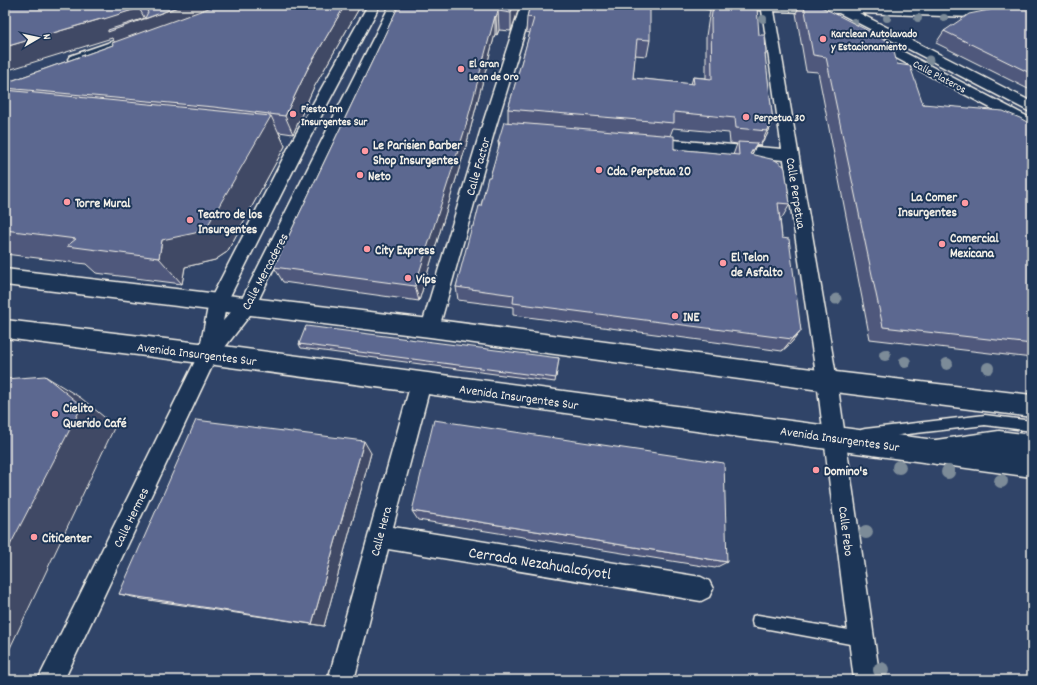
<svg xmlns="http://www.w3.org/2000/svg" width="1037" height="685" viewBox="0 0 1037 685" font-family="Dekko,sans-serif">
  <rect width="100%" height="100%" fill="#304468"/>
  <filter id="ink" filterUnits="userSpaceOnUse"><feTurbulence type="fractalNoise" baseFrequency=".025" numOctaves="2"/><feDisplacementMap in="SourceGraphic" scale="8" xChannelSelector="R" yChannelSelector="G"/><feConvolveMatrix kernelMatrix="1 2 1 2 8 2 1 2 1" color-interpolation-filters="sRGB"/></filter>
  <g filter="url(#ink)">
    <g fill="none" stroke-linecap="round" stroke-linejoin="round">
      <g stroke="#f4f1e8" stroke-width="3">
        <path id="lane" d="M985,415L1032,421V431L985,425L865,439L861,438L860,434L861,430L865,429Z
          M758,615L861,632L866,634L868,639L866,644L861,646L758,627L753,626L752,621L753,616Z"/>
      </g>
      <g stroke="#f4f1e8" stroke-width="3">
        <path id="street" d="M368,5H380L308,141L227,302L223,321L241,301L390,5H402L253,311L215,360L64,680H38L199,353L209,302L292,141Z
          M521,5H533L495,129L439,328L437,334L430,336L423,334L421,328L481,129Z
          M704,5H831L1032,11V19L859,13L1032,102V113L839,13L774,11L837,381L880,680H854L817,381L784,160L648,148L643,147L640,143L643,139L648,138L782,149L762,10L710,9L706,8Z
          M137,33L142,34L144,37L142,40L80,62L75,63L70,62L68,59L70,56Z
          M871,35L1032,119V130L866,42L864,39L866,36Z
          M421,374L428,377L431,383L393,527L701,577L709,581L713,589L709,597L701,601L388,549L354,680H328L411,383L414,377Z"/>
      </g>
      <g stroke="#f4f1e8" stroke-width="3">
        <path id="secondary" d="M5,269L430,319L827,371L1032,395V417L827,391L430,337L5,285Z
          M5,320L208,344L1032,453V477L208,364L5,338Z"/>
      </g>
      <g stroke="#f4f1e8" stroke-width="3">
        <path id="highway" d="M999,431L1032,435V459L999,455L936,464L927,460L924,452L927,444L936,440Z"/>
      </g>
      <use href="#lane" fill="#1d3557" fill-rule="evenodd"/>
      <use href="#street" fill="#1d3557" fill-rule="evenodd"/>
      <use href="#secondary" fill="#1d3557" fill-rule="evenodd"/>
      <use href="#highway" fill="#1d3557" fill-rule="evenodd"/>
    </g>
    <g fill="#7c8b98">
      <circle cx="887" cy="18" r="4"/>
      <circle cx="918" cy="18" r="4"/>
      <circle cx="944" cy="18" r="4"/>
      <circle cx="763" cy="19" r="4"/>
      <circle cx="854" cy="22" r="4"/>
      <circle cx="929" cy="60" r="4.5"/>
      <circle cx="836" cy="299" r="5.5"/>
      <circle cx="885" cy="355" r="6"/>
      <circle cx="905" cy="362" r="6"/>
      <circle cx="947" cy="364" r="6"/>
      <circle cx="988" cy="368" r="6"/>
      <circle cx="899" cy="467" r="7"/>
      <circle cx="948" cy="472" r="7"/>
      <circle cx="1001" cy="481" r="7"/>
      <circle cx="866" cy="532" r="7"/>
      <circle cx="881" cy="670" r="8"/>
    </g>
    <path fill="#4f597c" stroke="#f4f1e8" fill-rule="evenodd" d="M5,5H361L313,89L293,134L279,132L285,146L227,252L215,260L185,267L182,284L96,273L86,264L5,254V83L113,45L115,42L112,38Z
      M399,5L518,11L511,31L499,30L497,35L495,34L466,146L419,301L283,282L274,267Z
      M530,5L650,40L647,56L635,55L633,78L691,84L693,77L706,78V36L710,10L711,5H754L759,35L766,54L765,57L773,122L766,137L760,146L756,145L752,154L790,204L782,218H780L782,238L801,331L791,343L782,351L513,315V307L458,300L456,287L474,226L490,177L499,148L498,142L508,122V109L530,33L526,32L527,17ZM673,128L729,133L730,143L737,144L733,155L674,149L670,136Z
      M800,5H818L897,64L923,104L1032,125V358L870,339L818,72L806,71L796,13Z
      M976,5H1032V91L936,43L944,31L991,9L992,8H977Z
      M299,344L559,358L555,382L301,348Z
      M371,453L324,626L142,599L119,594Z
      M412,511L727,562L715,568L418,520Z"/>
    <path fill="#404965" stroke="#f4f1e8" d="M183,5H244L120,51L112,38L5,71V47L139,8L145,19Z
      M345,5H361L313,89L293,134L285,116L307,70Z
      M513,5H518V11L511,31V13Z
      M498,11L499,30L497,35L496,17Z
      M495,16V34L466,146L419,301L415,286Z
      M271,116L285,146L227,252L215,260L185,267L182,284L159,258L162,240Z
      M773,122L766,137L760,146L767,131Z
      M757,143L750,159V154Z
      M801,331L791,343L782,351L792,339Z
      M45,376L81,398L115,426L10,648L5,647V555Z
      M364,441L371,453L324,626L312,624Z"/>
    <path fill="#5c6890" stroke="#f4f1e8" d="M5,5H183L108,32V30L145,18L148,12L145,9L139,8L104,19V18L5,47Z
      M217,5H345L307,70L285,116L214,107L5,88V83L113,45L112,43Z
      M399,5H513L511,13L498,11L496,17L495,16L465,129L415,286L274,267Z
      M530,5H650V40L637,39L633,78L694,84L693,77L712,79L711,20L713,5H754L757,7L759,35H765L766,54H765L773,122L767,131L736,128L735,118L674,112V123L508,109L534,18L527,17Z
      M804,5H818L892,43L897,64L910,66L923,104L1003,111L1020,118L1032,125V344L883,327L826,57L813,55Z
      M993,7L1032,8V74L944,31L969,14L994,9Z
      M5,90L271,116L208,225L195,233L162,240L159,258L67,246L76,239L5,230Z
      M504,122L674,136V149L739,155L738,142L757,143L750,154L775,160L784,166L785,169L790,204L778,203L782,238L789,239L801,331L792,339L513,303L514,295L456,287L472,226H474L479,206H481L488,177H490L500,142H498Z
      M306,326L559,358L556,378L299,344Z
      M45,376L82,406L5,555V379Z
      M196,420L364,441L312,624L119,594Z
      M434,420L724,463L727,562L412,511Z"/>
  </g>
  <g fill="#ff9aa2" stroke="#1d3557" stroke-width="1.5">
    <circle cx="823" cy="39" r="4"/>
    <circle cx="461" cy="69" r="4"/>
    <circle cx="293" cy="114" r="4"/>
    <circle cx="746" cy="117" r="4"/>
    <circle cx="365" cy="151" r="4"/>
    <circle cx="599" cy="170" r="4"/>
    <circle cx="360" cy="175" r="4"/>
    <circle cx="67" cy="202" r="4"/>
    <circle cx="965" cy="203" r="4"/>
    <circle cx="190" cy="220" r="4"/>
    <circle cx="942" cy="244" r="4"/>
    <circle cx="367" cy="249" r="4"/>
    <circle cx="723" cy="263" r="4"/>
    <circle cx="408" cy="278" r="4"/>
    <circle cx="675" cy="316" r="4"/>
    <circle cx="55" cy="414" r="4"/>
    <circle cx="816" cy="470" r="4"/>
    <circle cx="34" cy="537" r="4"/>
  </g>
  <g text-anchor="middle" stroke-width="4" stroke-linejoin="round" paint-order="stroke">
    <g font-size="11" font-weight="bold" fill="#f4f1e8" stroke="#1d3557" text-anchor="start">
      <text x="831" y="37">Karclean Autolavado<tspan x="831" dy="13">y Estacionamiento</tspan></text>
      <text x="469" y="67">El Gran<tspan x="469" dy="13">Leon de Oro</tspan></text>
      <text x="301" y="112">Fiesta Inn<tspan x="301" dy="13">Insurgentes Sur</tspan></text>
      <text x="754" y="121">Perpetua 30</text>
    </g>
    <g font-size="11" fill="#f4f1e8" stroke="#1d3557">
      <text transform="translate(940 76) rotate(28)" y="4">Calle Plateros</text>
    </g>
    <g font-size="13" font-weight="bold" fill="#f4f1e8" stroke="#1d3557" text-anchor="start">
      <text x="373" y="149">Le Parisien Barber<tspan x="373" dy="15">Shop Insurgentes</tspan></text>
      <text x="607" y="175">Cda. Perpetua 20</text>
      <text x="368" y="180">Neto</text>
      <text x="957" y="201" text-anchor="end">La Comer<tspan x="957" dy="15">Insurgentes</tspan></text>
      <text x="75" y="207">Torre Mural</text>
      <text x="198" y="218">Teatro de los<tspan x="198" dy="15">Insurgentes</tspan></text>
      <text x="950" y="242">Comercial<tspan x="950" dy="15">Mexicana</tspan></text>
      <text x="375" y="254">City Express</text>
      <text x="731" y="261">El Telon<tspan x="731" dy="15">de Asfalto</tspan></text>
      <text x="416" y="283">Vips</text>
      <text x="683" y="321">INE</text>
      <text x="63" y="412">Cielito<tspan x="63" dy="15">Querido Café</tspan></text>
      <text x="824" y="475">Domino's</text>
      <text x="42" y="542">CitiCenter</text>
    </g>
    <g font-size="13" fill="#f4f1e8" stroke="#1d3557">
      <text transform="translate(477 166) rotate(-74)" y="5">Calle Factor</text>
      <text transform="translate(797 193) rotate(81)" y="5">Calle Perpetua</text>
      <text transform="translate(264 271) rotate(-62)" y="5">Calle Mercaderes</text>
      <text transform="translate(197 353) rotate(7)" y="5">Avenida Insurgentes Sur</text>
      <text transform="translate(519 396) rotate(8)" y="5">Avenida Insurgentes Sur</text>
      <text transform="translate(840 438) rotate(8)" y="5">Avenida Insurgentes Sur</text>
      <text transform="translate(130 517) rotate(-64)" y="5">Calle Hermes</text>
      <text transform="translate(380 531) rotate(-75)" y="5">Calle Hera</text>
      <text transform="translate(847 531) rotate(83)" y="5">Calle Febo</text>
    </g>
    <g font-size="16" fill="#f4f1e8" stroke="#1d3557">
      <text transform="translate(540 562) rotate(9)" y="6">Cerrada Nezahualcóyotl</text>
    </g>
  </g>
  <rect width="1037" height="685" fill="none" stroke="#1d3557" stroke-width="20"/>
  <rect x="10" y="10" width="1017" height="665" fill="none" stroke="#f4f1e8" stroke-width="1.5" filter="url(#ink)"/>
  <g transform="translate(38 38) rotate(81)" stroke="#1d3557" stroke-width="3" paint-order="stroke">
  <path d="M0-3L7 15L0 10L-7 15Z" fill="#f4f1e8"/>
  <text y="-6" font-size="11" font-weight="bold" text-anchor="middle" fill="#f4f1e8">N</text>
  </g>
</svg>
